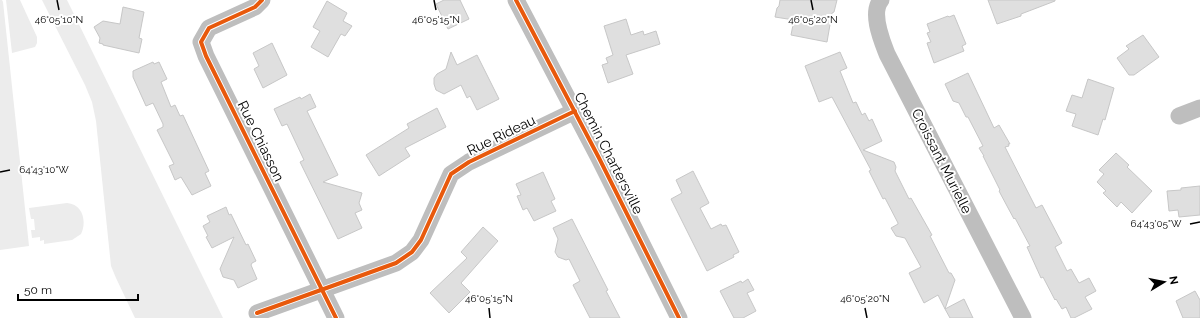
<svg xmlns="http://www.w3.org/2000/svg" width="1200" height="318" viewBox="0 0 1200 318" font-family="Raleway,sans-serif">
  <rect width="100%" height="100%" fill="#fff"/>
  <path fill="#ececec" d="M0,0H2L3,2L29,246L0,250Z
    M6,0H20L37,37V43L35,47L12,53Z
    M42,0H67L223,318H135L116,278L111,266L96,121L92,102L85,85Z
    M67,203C83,204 87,222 81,234L72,240L44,244V240L40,241V237L32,238L31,230H35L34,219H31L29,208Z"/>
  <path fill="#dfdfdf" stroke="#c7c7c7" d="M444,0H460L469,19L448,29L436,4Z
    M780,0H837L834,12L832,13L827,42L791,35L794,20L775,17L777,8L779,6Z
    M988,0H1055V1L1021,14V16L997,24Z
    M327,1L347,13L343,21L352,26L345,36L341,34L328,57L311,47L320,31L313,27Z
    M123,7L144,12L139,38L142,39L139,53L103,45V44L99,43L100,38L94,27L103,21L120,24Z
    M954,15L966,44L962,46L964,51L934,63L927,43L931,42L927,33L930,32L927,24L948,16L949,17Z
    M626,19L631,35L643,31L644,35L656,31L660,44L626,55L633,74L608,83L602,65L608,63L606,58L613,55L604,26Z
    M1143,35L1159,57L1134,75H1129L1117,58L1129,49L1126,46Z
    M272,43L287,75L263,88L254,69L259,66L253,53Z
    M451,52L457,65L477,55L499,99L477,110L470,96L467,98L461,85L444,94L436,90L434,84V78L437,74L446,69Z
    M840,52L847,68L840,71L853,103L856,102L862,115L865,113L869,121L872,119L882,141L863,150L894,162L896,167L895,171L909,199L911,198L932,235L930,236L949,273H951L955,280L945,309L938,295L924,303L909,273L921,267L905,238L896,236L891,228L898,224V223L885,198L883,199L869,171L871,170L832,97L819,102L805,66Z
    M153,62L154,64L159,62L167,79L161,82L171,107L175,105L180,116L183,115L209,171L205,173L211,186L192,195L181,177L175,180L169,166L174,164L157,130L163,127V124L153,103L146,106L133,77V71Z
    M968,73L994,128L999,125L1010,144H1008L1009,146L1005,147L1036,208L1042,205L1062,243L1055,247L1067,271L1071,269L1079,283L1089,278L1096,291L1085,297L1092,309L1074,318H1071L1066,307L1062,309L1056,299L1055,300L1043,277L1041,278L1027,247L1030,246L1015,218L1014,219L1007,206L999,191L1000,190L983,156H984L979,148L983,146L968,117H966L959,103L953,101L945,84Z
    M1088,79L1114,88L1105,120L1103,119L1098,135L1072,126L1076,114L1066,111L1072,95L1082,98Z
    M310,94L316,107L307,111L338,175L323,182L362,193L359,203L362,210L355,213L362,228L338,239L300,162L304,160L287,124L282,126L274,109L300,97L301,99Z
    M437,108L446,127L405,148L410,156L379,176L366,155L409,128L407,124Z
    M1116,153L1129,165L1127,167L1152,191L1132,213L1121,202L1117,207L1103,193L1106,191L1097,182L1104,174L1099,170Z
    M693,171L709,203L700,208L711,229L721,224L722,226L726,225L739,252L733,255L734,257L707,271L671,199L682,193L676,180Z
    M543,172L555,199L551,201L556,211L534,221L527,208L523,210L517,196L521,195L516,184Z
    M1200,186V215L1179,217L1178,210L1169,211L1167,191L1181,190V188Z
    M226,207L229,215L231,214L246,245L248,244L256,261L252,263L251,265L257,279L238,288L234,280L223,277L220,269L234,237L212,248L206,237L208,236L203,226L210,222L207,216Z
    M572,219L608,290L606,291L620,318H590L573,285L580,281L569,259L566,260L558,257L555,252L558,239L553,228Z
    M483,227L498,241L461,283L470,292L449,313L430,293L467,258L461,252Z
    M748,279L754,290L747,293L756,311L743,318H734L720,291L741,281L742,283Z
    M1195,291L1200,300V318H1183L1176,301Z
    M964,299L973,318H950L945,309Z"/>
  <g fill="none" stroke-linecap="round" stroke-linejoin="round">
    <path stroke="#bebebe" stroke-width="17" d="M262,0L255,7L209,28L201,42L206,56L336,318
      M516,0L599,158L679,318
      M881,0C870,13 882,41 887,54L1023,318
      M1179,116L1200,108
      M257,313L396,263L412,252L421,240L451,174L469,162L575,111"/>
    <g stroke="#fff" stroke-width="6">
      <path id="cycleway" d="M262,0L255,7L209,28L201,42L206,56L336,318
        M516,0L599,158L679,318
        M257,313L396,263L412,252L421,240L451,174L469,162L575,111"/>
    </g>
    <use href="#cycleway" stroke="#e8590c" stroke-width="4"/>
  </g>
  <path fill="none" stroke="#000" stroke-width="1.5" d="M57,0L59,10M434,0L436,10M811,0L813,10M0,172L10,170M1190,224L1200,222M489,308L490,318M865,308L867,318"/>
  <g text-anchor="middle" stroke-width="4" stroke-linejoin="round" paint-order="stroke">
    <g font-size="14" fill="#000" stroke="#fff">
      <text transform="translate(501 135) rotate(-26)" y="5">Rue Rideau</text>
      <text transform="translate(261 141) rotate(64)" y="5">Rue Chiasson</text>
      <text transform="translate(609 153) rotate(63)" y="5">Chemin Chartersville</text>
      <text transform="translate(942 161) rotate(63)" y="5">Croissant Murielle</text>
    </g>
  </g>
  <g font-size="10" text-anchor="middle" fill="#000" stroke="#fff" stroke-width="4" stroke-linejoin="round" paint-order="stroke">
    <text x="59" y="23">46°05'10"N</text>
    <text x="436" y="23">46°05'15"N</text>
    <text x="813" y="23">46°05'20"N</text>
    <text x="44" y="173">64°43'10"W</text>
    <text x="1156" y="227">64°43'05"W</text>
    <text x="489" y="302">46°05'15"N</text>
    <text x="865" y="302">46°05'20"N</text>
  </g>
  <g transform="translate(1164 282) rotate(80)" stroke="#ffffff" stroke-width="3" paint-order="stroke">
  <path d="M0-3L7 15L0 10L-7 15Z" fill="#000000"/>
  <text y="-6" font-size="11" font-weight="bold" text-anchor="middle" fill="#000000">N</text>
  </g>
  <path d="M18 294v6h120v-6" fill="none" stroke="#000000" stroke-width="2"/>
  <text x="24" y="294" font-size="12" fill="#000000" stroke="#ffffff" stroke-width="3" paint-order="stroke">50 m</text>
</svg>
